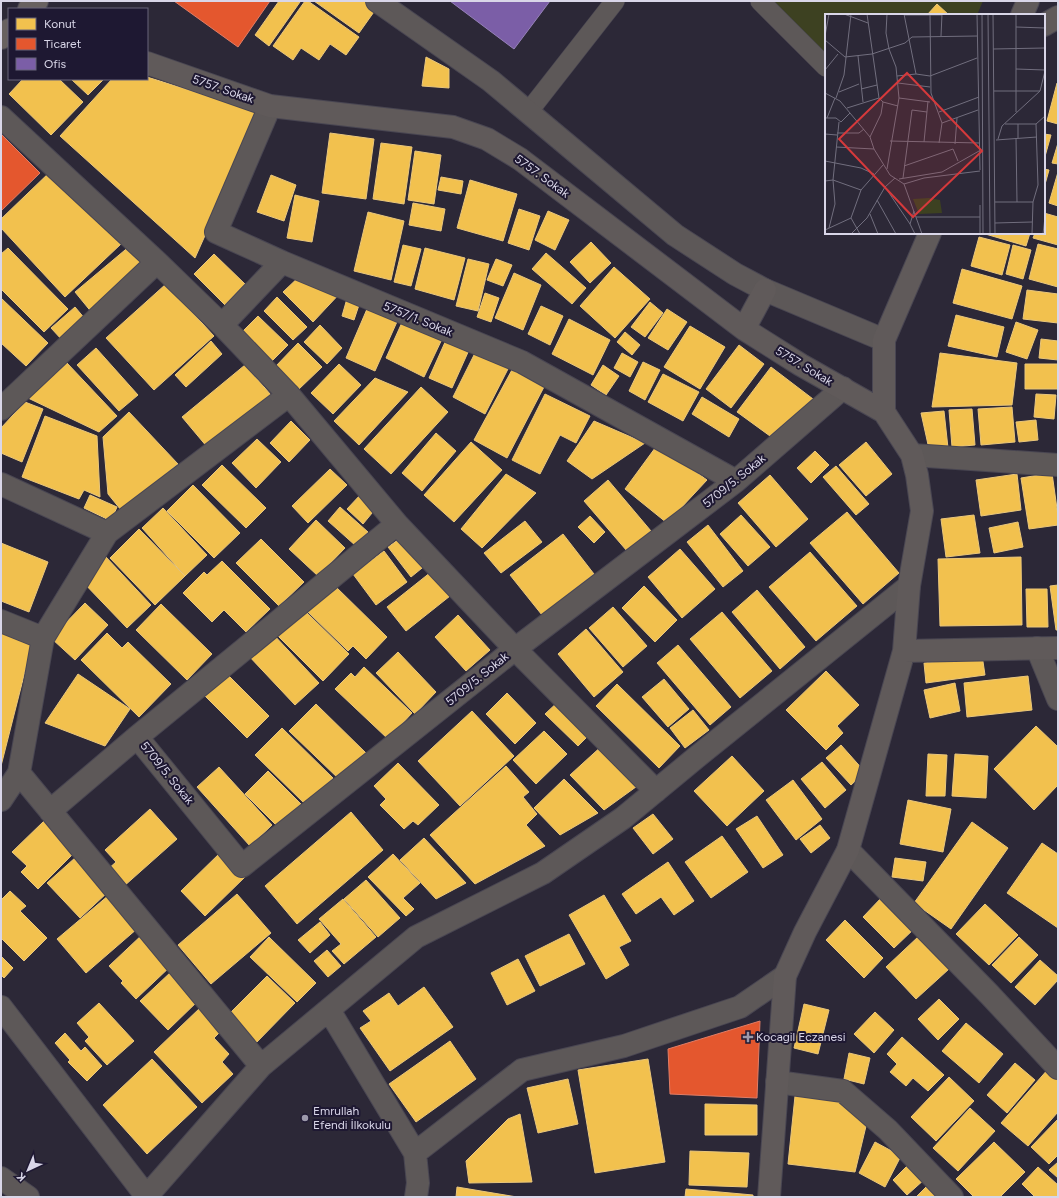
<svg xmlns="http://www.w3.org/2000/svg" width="1059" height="1198" viewBox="0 0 1059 1198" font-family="Figtree,sans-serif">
  <rect width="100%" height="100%" fill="#2c2837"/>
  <path fill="#3d4121" d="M764,1H983L977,15H826V72Z"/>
  <path fill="#f2c14e" stroke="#eac77c" d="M279,1H298L300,2L269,46L255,35Z
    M305,1H308L359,37L346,55L330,44L319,60L301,48L293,60L273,46Z
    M314,1H366L376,9L359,33Z
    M937,4L949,15H927Z
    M426,57L449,69V88L422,86Z
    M147,77L260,112L195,258L60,136L112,79H147Z
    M23,79H59L83,102L51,135L9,94Z
    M71,79H104L88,95Z
    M1057,83L1058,84V124L1047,121Z
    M330,133L374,139L366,199L322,193Z
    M1044,134L1051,135L1044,160Z
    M381,143L412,147L404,204L373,199Z
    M1058,143V164L1052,163Z
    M415,151L441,155L434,204L408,200Z
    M1044,169L1049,170L1044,188Z
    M52,170L121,244L65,297L1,228V219Z
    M1058,172V206L1049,203Z
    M271,175L296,185L284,221L257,212Z
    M441,177L463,181L461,194L438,190Z
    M470,180L517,194L503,241L457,228Z
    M295,195L319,201L312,242L287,238Z
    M413,203L445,209L441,231L409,225Z
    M519,209L540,216L529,250L508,243Z
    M548,211L569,220L555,250L535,240Z
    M368,212L404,221L391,280L354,271Z
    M1044,213L1058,217V245L1033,238L1035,233H1044Z
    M982,233H1030L1026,246Z
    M979,237L1010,245L1002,275L971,266Z
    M591,242L611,263L590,283L570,262Z
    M1038,244L1058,249V287L1029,279Z
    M131,245L149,267L93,314L75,292Z
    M403,245L421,249L411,286L394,282Z
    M1013,245L1031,250L1023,279L1006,274Z
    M8,248L68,309L44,332L1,289V254Z
    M425,248L465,258L454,300L415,289Z
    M546,253L586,288L572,304L532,269Z
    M214,254L245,284L225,305L194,274Z
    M468,259L489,264L478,311L456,306Z
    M496,259L512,265L503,286L487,280Z
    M614,267L650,299L615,338L580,306Z
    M962,269L1022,286L1012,319L953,303Z
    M514,273L541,285L523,330L495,318Z
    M302,274L343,290L313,322L283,292Z
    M166,284L214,336L154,390L106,338Z
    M1027,290L1058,294V323L1023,319Z
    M485,293L499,298L491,322L477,317Z
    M348,295L361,299L354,320L342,316Z
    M277,297L307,327L293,340L264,311Z
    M1,298L48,343L26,366L1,343Z
    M370,302L400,315L375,371L346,358Z
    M650,302L663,313L645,337L631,327Z
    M541,306L563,316L550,345L528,334Z
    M75,307L86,320L63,341L51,328Z
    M667,309L687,322L668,350L648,338Z
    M956,315L1004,327L997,357L948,346Z
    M258,316L288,345L271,362L241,333Z
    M404,318L443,337L424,377L386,358Z
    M569,319L610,340L593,375L552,354Z
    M1016,322L1038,330L1027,359L1006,352Z
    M320,325L342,348L327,364L304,342Z
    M690,326L725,347L700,389L664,367Z
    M625,332L640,345L632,355L617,342Z
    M1041,339L1058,341V360L1039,358Z
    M446,340L469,350L452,388L429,378Z
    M211,341L222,354L186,387L175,375Z
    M298,343L322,367L298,390L275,367Z
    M739,345L764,364L731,408L706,389Z
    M96,348L138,395L119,411L77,365Z
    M476,351L509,367L485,414L453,397Z
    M622,353L638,362L630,377L614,368Z
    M940,353L1017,363L1012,405L932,407Z
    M643,362L660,370L645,400L629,391Z
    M67,363L117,416L99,432L28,398Z
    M339,364L361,385L333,414L311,393Z
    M1025,364H1058V389H1025Z
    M245,365L271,395L208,448L182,417Z
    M603,365L619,376L606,395L591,385Z
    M771,367L813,399L770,436L737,412Z
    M513,368L545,385L507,458L474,440Z
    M663,374L699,392L683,421L648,402Z
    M375,378L408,392L359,445L334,421Z
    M421,387L448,412L391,474L364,449Z
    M545,394L590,416L576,443L560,435L540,474L512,460Z
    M1036,394L1056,395L1054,419L1034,417Z
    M702,397L739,419L729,437L692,414Z
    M25,402L43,409L22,462L1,453V428Z
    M1012,407L1015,442L981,445L978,409Z
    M972,409L975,445L952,447L949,410Z
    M944,411L948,448L929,449L921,413Z
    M129,412L178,464L121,510L108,494L103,437Z
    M45,416L97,436L100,497L84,490L79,499L22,477Z
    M1036,420L1038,440L1019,442L1016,422Z
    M291,421L310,440L289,462L270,443Z
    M594,421L645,443L592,479L567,461Z
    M436,433L456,451L422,491L402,473Z
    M257,439L281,462L256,488L232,463Z
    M471,442L502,470L454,522L424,495Z
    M866,442L892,474L866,496L839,465Z
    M658,444L707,480L667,523L625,489Z
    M815,451L829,465L811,483L797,468Z
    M222,465L266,508L246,528L202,485Z
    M836,466L869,504L856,515L823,477Z
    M330,469L347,485L308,523L292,506Z
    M1052,473L1058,516V525L1029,529L1021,478Z
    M506,474L536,493L482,548L461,529Z
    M1017,474L1021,510L981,516L976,480Z
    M770,475L808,519L776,547L738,503Z
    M608,480L651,531L627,551L584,501Z
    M193,485L240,533L214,558L167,511Z
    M362,493L377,507L363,524L347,509Z
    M90,495L117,507L111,521L84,508Z
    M340,507L368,532L356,546L328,521Z
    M163,508L207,555L185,576L142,528Z
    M847,512L899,573L863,604L810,543Z
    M741,515L770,547L748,566L720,534Z
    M974,515L980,553L946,557L941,519Z
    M590,516L605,532L594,543L578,527Z
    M316,520L345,548L318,576L289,549Z
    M525,521L542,542L501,573L484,553Z
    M1018,522L1023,547L994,553L989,528Z
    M708,525L743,571L723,587L687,542Z
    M139,529L185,576L155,605L110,558Z
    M563,534L594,574L542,615L510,575Z
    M405,535L427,564L411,577L388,547Z
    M261,539L304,582L279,606L236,563Z
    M1,543L48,562L29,612L1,601Z
    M680,549L715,589L682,618L648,577Z
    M384,551L407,582L376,605L353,574Z
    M810,552L857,606L816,641L769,587Z
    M105,556L151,605L127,628L80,579Z
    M1021,557L1022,625L940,626L938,559Z
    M222,561L270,609L246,632L224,610L212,622L183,593L204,572L207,575Z
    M431,572L450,596L406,631L387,607Z
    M333,584L387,637L366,659L353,646L348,651L307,611Z
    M1058,585V630H1056L1050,586Z
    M644,586L677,620L655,642L622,608Z
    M1026,589H1047L1048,627H1027Z
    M757,590L805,647L780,669L732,612Z
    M85,603L108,625L75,660L51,638Z
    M161,604L212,654L187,680L136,630Z
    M613,607L647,646L623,667L589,628Z
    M304,610L349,654L323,681L275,633Z
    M722,612L772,671L740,698L690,639Z
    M458,615L490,650L466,671L435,637Z
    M586,629L623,672L594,697L558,654Z
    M1,631L32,644L1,766Z
    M271,632L319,683L295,705L247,654Z
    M107,633L122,648L128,642L171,684L139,717L81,660Z
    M678,645L731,707L710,725L657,663Z
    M398,652L436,692L415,714L376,673Z
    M982,655L985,675L926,683L924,663Z
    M364,667L412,713L388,739L335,689L351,673L355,677Z
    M826,671L859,705L837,726L843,733L826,750L786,710Z
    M226,673L269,716L247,738L204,695Z
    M78,674L130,709L105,746L45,723Z
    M1028,676L1032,710L967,717L964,683Z
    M664,679L689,709L668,727L642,697Z
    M955,683L960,711L930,718L924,690Z
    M617,684L680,746L659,768L596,706Z
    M507,693L536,723L515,744L486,714Z
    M560,700L592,732L578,746L545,714Z
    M316,704L367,754L341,781L289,731Z
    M693,710L709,730L685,748L670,728Z
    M472,711L514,756L460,806L418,761Z
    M1036,726L1058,747V785L1034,810L994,769Z
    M282,728L333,778L306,805L255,755Z
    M544,731L567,754L536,784L513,760Z
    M604,744L640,784L604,810L570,775Z
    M841,745L865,772L851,785L826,758Z
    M928,754L947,755L945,796H926Z
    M955,754L988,756L986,798L952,796Z
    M732,756L764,791L727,826L694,791Z
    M822,762L846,790L825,808L801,779Z
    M398,763L439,805L418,825L413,821L404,829L380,805L386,799L374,786Z
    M506,766L529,792L523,797L537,814L526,825L545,846L475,884L430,835Z
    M219,767L272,825L250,846L197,787Z
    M268,771L302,805L279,828L245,794Z
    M564,779L598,813L560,835L534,808Z
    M793,780L822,819L796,840L766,800Z
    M908,800L951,809L943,852L900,844Z
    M150,809L177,839L123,887L107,870L116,862L105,850Z
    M351,812L383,850L297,924L265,886Z
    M653,814L673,839L653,854L633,828Z
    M757,816L783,855L763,868L736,829Z
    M44,821L75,852L38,889L21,872L27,866L12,852Z
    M972,822L1008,848L951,929L914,903Z
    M820,825L830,838L811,853L800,839Z
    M722,836L748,872L711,898L685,862Z
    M424,838L466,883L436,899L400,860Z
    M1042,843L1058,854V928L1007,893Z
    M222,851L246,876L205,916L181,891Z
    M393,854L420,883L403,898L414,909L406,916L368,877Z
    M76,857L108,892L80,918L47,883Z
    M895,858L926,862L923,881L892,877Z
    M668,862L694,901L674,915L661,897L636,914L622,894Z
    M366,880L400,918L378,937L344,899Z
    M10,891L26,906L20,911L47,938L24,961L1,938V900Z
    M237,894L271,933L211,984L178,945Z
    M109,895L138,928L86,973L57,939Z
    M604,895L631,941L619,947L629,965L606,979L569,915Z
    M883,896L915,928L894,948L863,917Z
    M343,899L376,937L344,964L332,951L341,944L319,919Z
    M985,904L1018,935L989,965L956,934Z
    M845,920L883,958L864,978L826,940Z
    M320,922L330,935L310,953L298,940Z
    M144,933L173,964L136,999L121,983L123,981L109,966Z
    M569,934L585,964L540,986L525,956Z
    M919,936L949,969L916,999L886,967Z
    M269,937L316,983L297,1002L250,957Z
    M1019,937L1038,955L1011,983L992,965Z
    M327,950L341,966L328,977L314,961Z
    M1,956L13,968L4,978L1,975Z
    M518,959L535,991L507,1005L491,973Z
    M1040,960L1058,976V980L1035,1005L1015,987Z
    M172,971L200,999L168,1030L140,1001Z
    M267,976L295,1003L255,1044L227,1016Z
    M424,987L453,1027L390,1071L360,1028L371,1021L363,1011L389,993L398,1006Z
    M939,999L959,1019L938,1040L918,1019Z
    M99,1003L134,1041L107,1065L85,1041L89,1037L77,1023Z
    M804,1004L829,1010L818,1054L794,1048Z
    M201,1007L223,1029L214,1038L229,1054L222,1062L233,1074L202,1103L154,1052Z
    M875,1012L894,1030L874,1053L854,1034Z
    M966,1023L1003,1054L979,1083L942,1051Z
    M65,1033L81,1051L85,1047L102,1066L87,1081L68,1062L70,1060L55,1043Z
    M902,1037L944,1075L928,1091L913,1078L906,1086L890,1072L897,1064L887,1054Z
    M450,1041L476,1079L416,1122L389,1084Z
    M849,1053L870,1058L864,1084L844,1079Z
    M152,1059L197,1107L147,1154L103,1105Z
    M648,1059L665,1162L595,1173L578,1070Z
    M1015,1063L1035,1080L1007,1113L987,1095Z
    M1049,1068L1058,1076V1112L1028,1146L1001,1123Z
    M949,1077L974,1101L936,1141L911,1117Z
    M568,1079L578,1124L538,1133L527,1088Z
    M795,1096L842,1101L867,1122L855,1172L788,1164Z
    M705,1104L757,1105V1135H705Z
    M970,1108L995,1131L958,1171L933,1148Z
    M520,1114L532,1182L469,1183L466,1161L508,1119Z
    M1058,1119V1155L1049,1164L1031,1147Z
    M875,1142L901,1156L885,1187L859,1173Z
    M994,1142L1025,1172L1000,1197H974L956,1179Z
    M690,1151L749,1153L747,1187L689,1185Z
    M1058,1162V1178L1049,1170Z
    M910,1163L925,1179L907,1195L893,1180Z
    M1038,1167L1058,1185V1197H1035L1022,1184Z
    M928,1185L940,1197H916Z
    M457,1187L517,1197H456Z
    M686,1189L753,1195V1197H685Z"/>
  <path fill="#e4572e" stroke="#e17d66" d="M174,1H270L238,47Z
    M1,134L40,173L1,211Z
    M760,1021L757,1098L670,1094L668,1049Z"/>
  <path fill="#7b5ea7" stroke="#9782ba" d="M450,1H550L514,49Z"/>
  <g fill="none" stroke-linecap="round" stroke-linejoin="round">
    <g stroke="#494652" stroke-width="20">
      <path id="lane" d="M760,1L826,67
        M529,111L615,1"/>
    </g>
    <g stroke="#494652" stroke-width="24">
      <path id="street" d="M377,1L491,81L675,235L735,274L765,290L884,340
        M270,106L216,232L282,262L522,362L736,481
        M1,117L157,262L222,325L289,395L397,524L515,649L656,791
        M222,325L282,262
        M1,409L157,262
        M912,455L1058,465
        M1,484L107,533L43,638L19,773L1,800
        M107,533L289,395
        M1,621L43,638
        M1037,648L1058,699
        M137,737L242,866L515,649L736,481L843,388
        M19,773L261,1066
        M50,811L137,737L397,524
        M848,850L989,994L1058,1068
        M1,1007L147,1197
        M329,1010L415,1153L418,1183L416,1197
        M777,1082L843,1091L888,1130L952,1197
        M415,1153L522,1070L624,1046L740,1007L785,976
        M1,1178L28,1197
        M146,1197L261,1066L416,937L543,873L623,818L698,756L909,586"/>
    </g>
    <g stroke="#494652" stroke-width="24">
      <path id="secondary" d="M1022,15L1028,1
        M1044,25L1058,17
        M147,63L270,106L453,127L487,139L520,159L744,329L801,365L884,412
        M744,329L765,290
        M904,651L1058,648
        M769,1197L785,976L805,932L848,850L904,651L909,586L922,511L917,475L912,455L884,412V340L930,233"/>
    </g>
    <g stroke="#494652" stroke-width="24">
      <path id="primary" d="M29,9L37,1
        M1,38L9,30"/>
    </g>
    <use href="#lane" stroke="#5d5858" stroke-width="19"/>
    <use href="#street" stroke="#5d5858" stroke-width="22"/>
    <use href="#secondary" stroke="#605a5a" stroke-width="22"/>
    <use href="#primary" stroke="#686160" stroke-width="22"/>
  </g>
  <g fill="#9c99aa" stroke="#1e1832" stroke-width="1.5">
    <path d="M746 1031h4v4h4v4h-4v4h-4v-4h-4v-4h4z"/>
    <circle cx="305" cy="1118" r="4"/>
  </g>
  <g text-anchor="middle" stroke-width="4" stroke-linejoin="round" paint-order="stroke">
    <g font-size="12" fill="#d9d6e8" stroke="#1e1832">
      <text transform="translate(223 89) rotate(19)" y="4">5757. Sokak</text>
      <text transform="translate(542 176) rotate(36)" y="4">5757. Sokak</text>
      <text transform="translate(418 319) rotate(22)" y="4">5757/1. Sokak</text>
      <text transform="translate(804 366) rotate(31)" y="4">5757. Sokak</text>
      <text transform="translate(734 481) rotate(-39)" y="4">5709/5. Sokak</text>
      <text transform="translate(477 679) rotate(-39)" y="4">5709/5. Sokak</text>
      <text transform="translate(167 773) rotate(51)" y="4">5709/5. Sokak</text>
    </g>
    <g font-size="12" fill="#d9d6e8" stroke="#1e1832" text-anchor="start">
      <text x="756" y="1041">Kocagil Eczanesi</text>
      <text x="313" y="1115">Emrullah<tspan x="313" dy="14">Efendi İlkokulu</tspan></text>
    </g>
  </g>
  <g transform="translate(825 14)">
    <rect width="220" height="220" fill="#2c2837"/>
    <path d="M104,184L115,186L117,199L94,200L88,185Z" fill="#3d4121"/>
    <path fill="none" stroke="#716e7e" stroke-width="1" d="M19,0L43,9M42,0L54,84L58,88L73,92M79,0L91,60M105,0L106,79L117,109L153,96M152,0L155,156M157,0L158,220M163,0L165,220M168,0L170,220M191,0V98M79,1H117M191,13L220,14M0,22L4,0M116,22L117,0M0,26L20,43L47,40L80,29L87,23L152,22M168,35L220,34M33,42L38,88M191,55L220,56M0,56L13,40M72,62L91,60L105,62L152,44M73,69L105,73M36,75L52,71M169,77H215M14,78L34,70M0,79L15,87L45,123L49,135L65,161L79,170L97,220M11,84L19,61L26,0M74,84L105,88M22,94L54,84M114,98L154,83M0,104H11L16,108L25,99M2,104L10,84M180,110H211L220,102M193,110V124M12,119H34L39,115M0,120L12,121M45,123L56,100L58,88M191,124L192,188M173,125L177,112L215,77L220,57M171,126L212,123M65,127L155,129M99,128L103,87M114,129L117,109M130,130L132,104M11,133L49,135M0,147L36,154L49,160M79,152L128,135L133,147M62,155L74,84L71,53L64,35L61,19L62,0M78,164L87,96L102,98M74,165L117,158L154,137M0,167L8,166L36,176M79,170L99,164L155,157M60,173L85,210M52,186L71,220M170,188H208M155,191V220M89,197L85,210L90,220M45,200L53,220M91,203H155M26,204L35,220M170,209L207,208M4,214L10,190L8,166L14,108M0,216L26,204L36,176L58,151M26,220L42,204L60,173L70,164M207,220L208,188L213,171L211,110M218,220L220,203"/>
    <path fill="#d6393b" fill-opacity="0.15" stroke="#d6393b" stroke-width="2" d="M82,59L157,137L88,203L14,125Z"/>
    <rect width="220" height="220" fill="none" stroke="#d9d6e8" stroke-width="2"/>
  </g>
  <rect width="1059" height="1198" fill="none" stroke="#d9d6e8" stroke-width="4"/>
  <rect x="8" y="8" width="140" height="72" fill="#1e1832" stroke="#69647b"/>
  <rect x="16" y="18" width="20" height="12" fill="#f2c14e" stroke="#69647b"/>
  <text x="44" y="28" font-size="12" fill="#d9d6e8">Konut</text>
  <rect x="16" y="38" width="20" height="12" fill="#e4572e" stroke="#69647b"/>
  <text x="44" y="48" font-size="12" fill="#d9d6e8">Ticaret</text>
  <rect x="16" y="58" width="20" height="12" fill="#7b5ea7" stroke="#69647b"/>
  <text x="44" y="68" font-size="12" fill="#d9d6e8">Ofis</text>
  <g transform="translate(28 1170) rotate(224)" stroke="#1e1832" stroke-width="3" paint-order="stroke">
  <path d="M0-3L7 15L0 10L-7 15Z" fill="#d9d6e8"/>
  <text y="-6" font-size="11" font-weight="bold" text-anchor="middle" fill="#d9d6e8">K</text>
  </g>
</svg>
